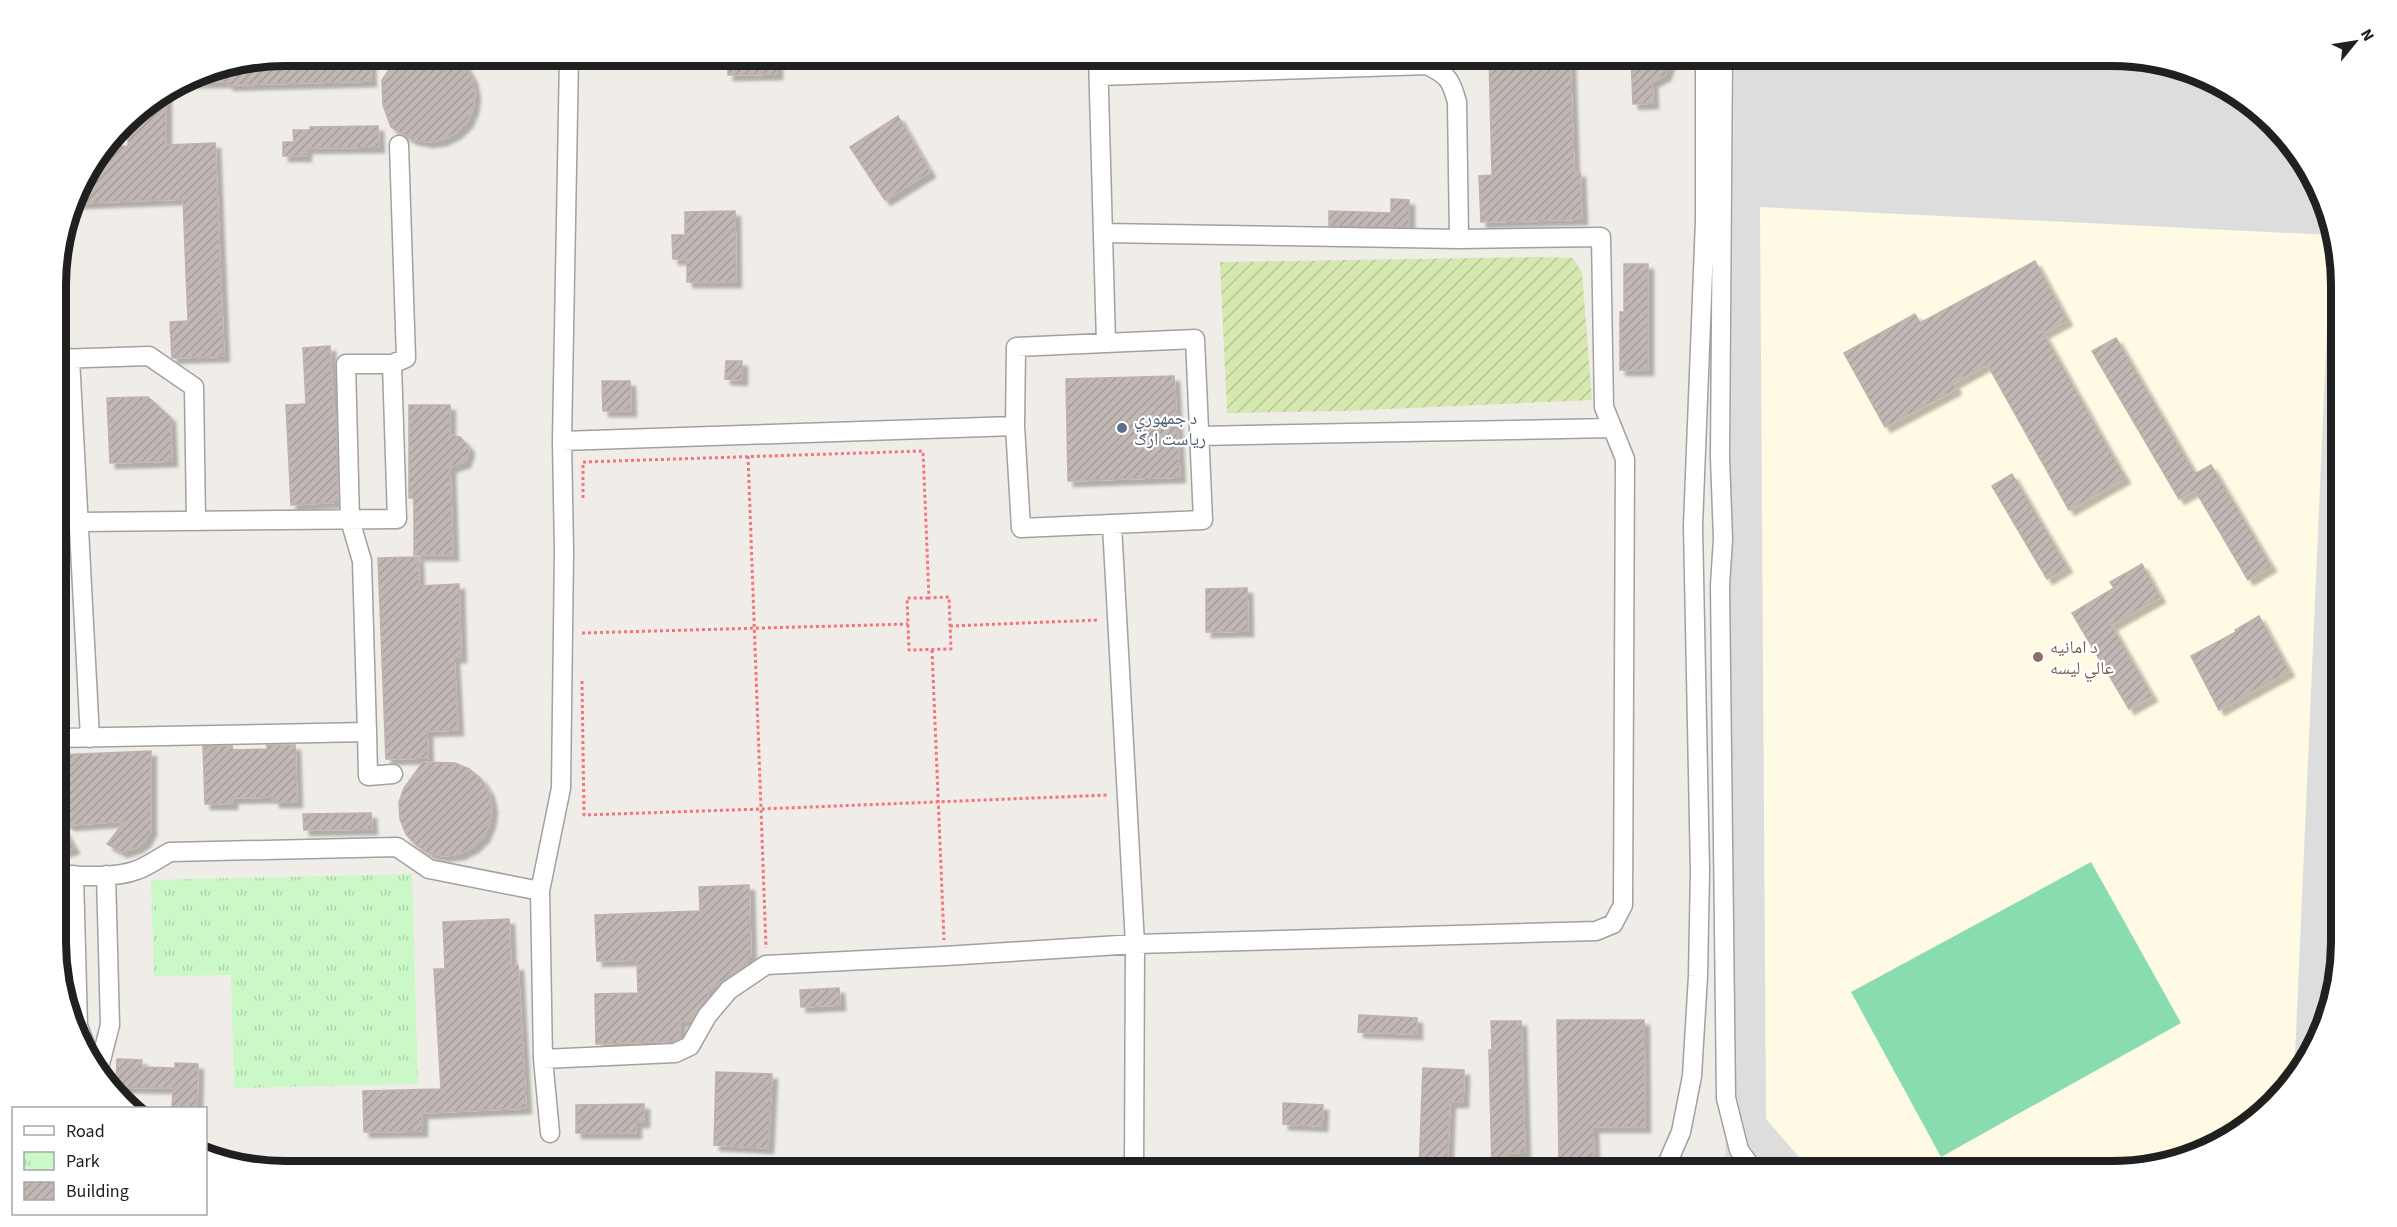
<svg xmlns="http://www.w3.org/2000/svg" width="2397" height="1227" viewBox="0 0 2397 1227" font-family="'Source Sans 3','Noto Naskh Arabic',sans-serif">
  <defs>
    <pattern id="park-tufts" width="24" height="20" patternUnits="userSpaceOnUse" patternTransform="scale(1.5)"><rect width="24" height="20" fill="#caf8c7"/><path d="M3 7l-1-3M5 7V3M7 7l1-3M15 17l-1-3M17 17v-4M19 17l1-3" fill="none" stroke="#add4ab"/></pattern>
    <pattern id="garden-furrows" width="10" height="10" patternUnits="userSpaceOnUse" patternTransform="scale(1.5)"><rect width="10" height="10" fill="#d4e8b0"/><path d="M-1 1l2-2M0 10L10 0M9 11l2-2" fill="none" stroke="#b6c797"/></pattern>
    <pattern id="building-hatch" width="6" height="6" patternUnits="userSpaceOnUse" patternTransform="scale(1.5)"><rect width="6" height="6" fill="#c1b7b4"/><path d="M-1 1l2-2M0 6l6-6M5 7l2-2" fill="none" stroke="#a69d9a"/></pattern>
    <filter id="shadow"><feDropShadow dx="5.5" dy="5.5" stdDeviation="1.5" flood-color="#0004"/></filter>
  </defs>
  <rect width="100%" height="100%" fill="#f0ece7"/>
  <path fill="#deddde" d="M1734,56H2112L2213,79L2294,146L2324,197L2340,255L2341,942L2318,1043L2284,1094L2239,1133L2185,1159L2127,1171H1725Z"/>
  <path fill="#fefae3" d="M1760,207L2331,235L2294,1080L2284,1094L2239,1133L2185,1159L2127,1171H1811L1766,1119Z"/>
  <path fill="url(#park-tufts)" d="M412,874L418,1084L234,1088L231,975L154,976L151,880Z"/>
  <path fill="url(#garden-furrows)" d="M1538,257L1573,258L1582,273L1592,400L1342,411L1227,413L1220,262Z"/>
  <path fill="#89dcb0" d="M2091,862L2181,1023L1941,1157L1851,992Z"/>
  <path fill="url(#building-hatch)" stroke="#c2b1aa" stroke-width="1.5" filter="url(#shadow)" d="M285,56H370L371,81L228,85V82H187V80L197,73Z
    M403,56H454L464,64L472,78L475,93L473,108L467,122L456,133L442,140L427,142L412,139L391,127L383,105L382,80L395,61Z
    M728,56H777V74L728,75Z
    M1489,56H1570L1574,172H1580L1582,219L1481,222L1479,176L1492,175Z
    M1631,56H1672L1665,75L1652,82L1653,103L1633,104Z
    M166,92V145L215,143L224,356L172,358L170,322L188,321L183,199L74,203L79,184L107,147L128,146V119L133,113Z
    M898,116L930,172L885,200L850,147Z
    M378,126L379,147L306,148V156H283V142H294L293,130H310V127Z
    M1391,199L1409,200V227L1329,226V211L1391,213Z
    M735,211L736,282H687V259H673L672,235H685V212Z
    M2035,261L2067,320L2043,333L2125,478L2069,510L1987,364L1953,383L1956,389L1885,427L1844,353L1915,314L1920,323Z
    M1624,264H1648V370H1620V312H1624Z
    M2116,338L2195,474L2211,465L2271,566L2248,580L2195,490L2179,499L2092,351Z
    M330,346L334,415H336L338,502L291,505L286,405L306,404L303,348Z
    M726,361H742V380L725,379Z
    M1174,376L1180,477L1068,481L1066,379Z
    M602,381H630L631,411H603Z
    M148,397L170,417L172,461L110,463L107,398Z
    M409,405H450V435L460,437L468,446L469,451L465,462L450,467L453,555H414V498H409Z
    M2012,474L2067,567L2047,579L1992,486Z
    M418,557L419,586L459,584L461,657H454L458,730L427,731L428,758L386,759L378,558Z
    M2142,564L2160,597L2111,625L2152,696L2129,709L2072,613L2114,588L2110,582Z
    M1247,588L1248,631L1206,632V589Z
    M2259,616L2289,671L2219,710L2191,656L2236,632L2235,630Z
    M267,745H295L297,802H274V797L232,798V804H205L203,746H232L233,750L267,749Z
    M151,751V830L145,841L137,847L122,852L107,844L125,821L70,825L57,818V755Z
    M423,762L455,763L469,769L481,779L489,792L492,807L490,822L484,836L473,847L459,854L444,856L429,853L416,845L406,834L400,819L399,802L404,788Z
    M371,813L372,829L304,830L303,814Z
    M57,818L74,848L57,854Z
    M749,885L751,956H747V964L708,990V997L690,1021H680V1038L674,1041L596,1044L595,994L638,993L637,960L597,961L595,915L700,911L699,887Z
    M509,919L511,966L518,965L526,1108L422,1113V1131L364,1132L363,1091L441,1089L434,969H445L443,922Z
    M839,988L840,1005L801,1007L800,990Z
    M1359,1015L1417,1018V1034L1358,1032Z
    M1557,1020H1644L1645,1127H1593L1594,1161H1559Z
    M1491,1021H1521L1525,1152L1508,1153L1507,1171H1492L1489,1050H1492Z
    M117,1059L142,1060L141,1067L175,1068V1063L198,1064L197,1108H172L173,1088L116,1087Z
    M1423,1068L1464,1070L1463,1102H1450L1447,1171H1419Z
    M716,1072L772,1074L768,1148L714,1145Z
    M1283,1103L1323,1105L1322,1126L1283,1124Z
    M644,1104V1122H636V1133H576V1105Z"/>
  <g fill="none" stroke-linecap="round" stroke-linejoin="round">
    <g stroke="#a1a1a1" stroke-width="21">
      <path id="minor" d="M1098,56L1106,343
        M1723,56L1720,458L1723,539L1720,585L1726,1098L1739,1150L1754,1171
        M1103,233L1459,239
        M1195,339L1203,520L1021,528L1015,426L1016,347Z
        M70,358L90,738
        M56,359L149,356L194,387L196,521
        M1199,436L1611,428
        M562,441L1015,426
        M79,522L397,519L392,364L406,358L399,145
        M1112,525L1135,944L1134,1171
        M367,732L368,776L393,774
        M57,738L367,732L362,561L350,520L346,364H392
        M57,873C78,877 117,878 137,870C148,866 159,858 170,852L397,847L429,869L540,891
        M74,875L78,1026L92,1063
        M2339,953L2341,913
        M543,1059L675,1053L690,1046L707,1016L729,990L766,965L945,956L1135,944L1596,931L1613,924L1623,905L1625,459L1604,407L1601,237L1459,239L1457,102C1451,80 1448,75 1427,65L1099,76
        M98,1072L110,1025L106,875
        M550,1133L543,1059L540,891L561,788L564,552L562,441L569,56
        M1664,1171L1681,1132L1692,1076L1698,976L1700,871L1693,526L1705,221V56"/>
    </g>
    <path stroke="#f5747a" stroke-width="3" stroke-dasharray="3 3" stroke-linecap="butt" d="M748,456L761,809L1109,795
      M583,498V462L923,451L929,598L949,597L951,649L909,650L907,598H929
      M950,626L1098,620
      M582,633L908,624
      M932,650L944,940
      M582,681L584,815L761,809L766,948"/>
    <use href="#minor" stroke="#fff" stroke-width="18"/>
  </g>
  <circle fill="#5c6f8a" stroke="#fff" stroke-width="2" cx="1122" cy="428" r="6"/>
  <circle fill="#8d6e63" stroke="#fff" stroke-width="2" cx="2038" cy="657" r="6"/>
  <g text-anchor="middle" stroke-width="4.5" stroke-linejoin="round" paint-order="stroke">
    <g font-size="18" fill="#4e5e75" stroke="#fff" text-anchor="start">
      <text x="1134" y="424">د جمهوري<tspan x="1134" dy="21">ریاست ارګ</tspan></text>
    </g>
    <g font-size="18" fill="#785e54" stroke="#fff" text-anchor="start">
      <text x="2050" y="653">د امانیه<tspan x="2050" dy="21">عالي لیسه</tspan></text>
    </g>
  </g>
  <path d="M0 0H2397V1227H0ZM285 66H2112A219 219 0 0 1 2331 285V942A219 219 0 0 1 2112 1161H285A219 219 0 0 1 66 942V285A219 219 0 0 1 285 66Z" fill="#fff" fill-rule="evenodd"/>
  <path fill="none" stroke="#202020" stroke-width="8" d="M285 66H2112A219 219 0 0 1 2331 285V942A219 219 0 0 1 2112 1161H285A219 219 0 0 1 66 942V285A219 219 0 0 1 285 66Z"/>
  <rect x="12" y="1107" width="195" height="108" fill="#ffffff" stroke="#a6a6a6" stroke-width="1.5"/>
  <rect x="24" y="1126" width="30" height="9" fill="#ffffff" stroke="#a6a6a6" stroke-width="1.5"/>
  <text x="66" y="1137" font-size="18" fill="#202020">Road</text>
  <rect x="24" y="1152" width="30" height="18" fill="url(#park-tufts)" stroke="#a6a6a6" stroke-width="1.5"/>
  <text x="66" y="1167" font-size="18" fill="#202020">Park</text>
  <rect x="24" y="1182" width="30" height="18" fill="url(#building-hatch)" stroke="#a6a6a6" stroke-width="1.5"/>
  <text x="66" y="1197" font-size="18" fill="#202020">Building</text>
  <g transform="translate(2355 42) rotate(60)" stroke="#ffffff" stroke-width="4.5" paint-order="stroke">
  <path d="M0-4.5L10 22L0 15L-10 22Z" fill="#202020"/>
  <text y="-9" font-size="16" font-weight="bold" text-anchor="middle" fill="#202020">N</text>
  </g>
</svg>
